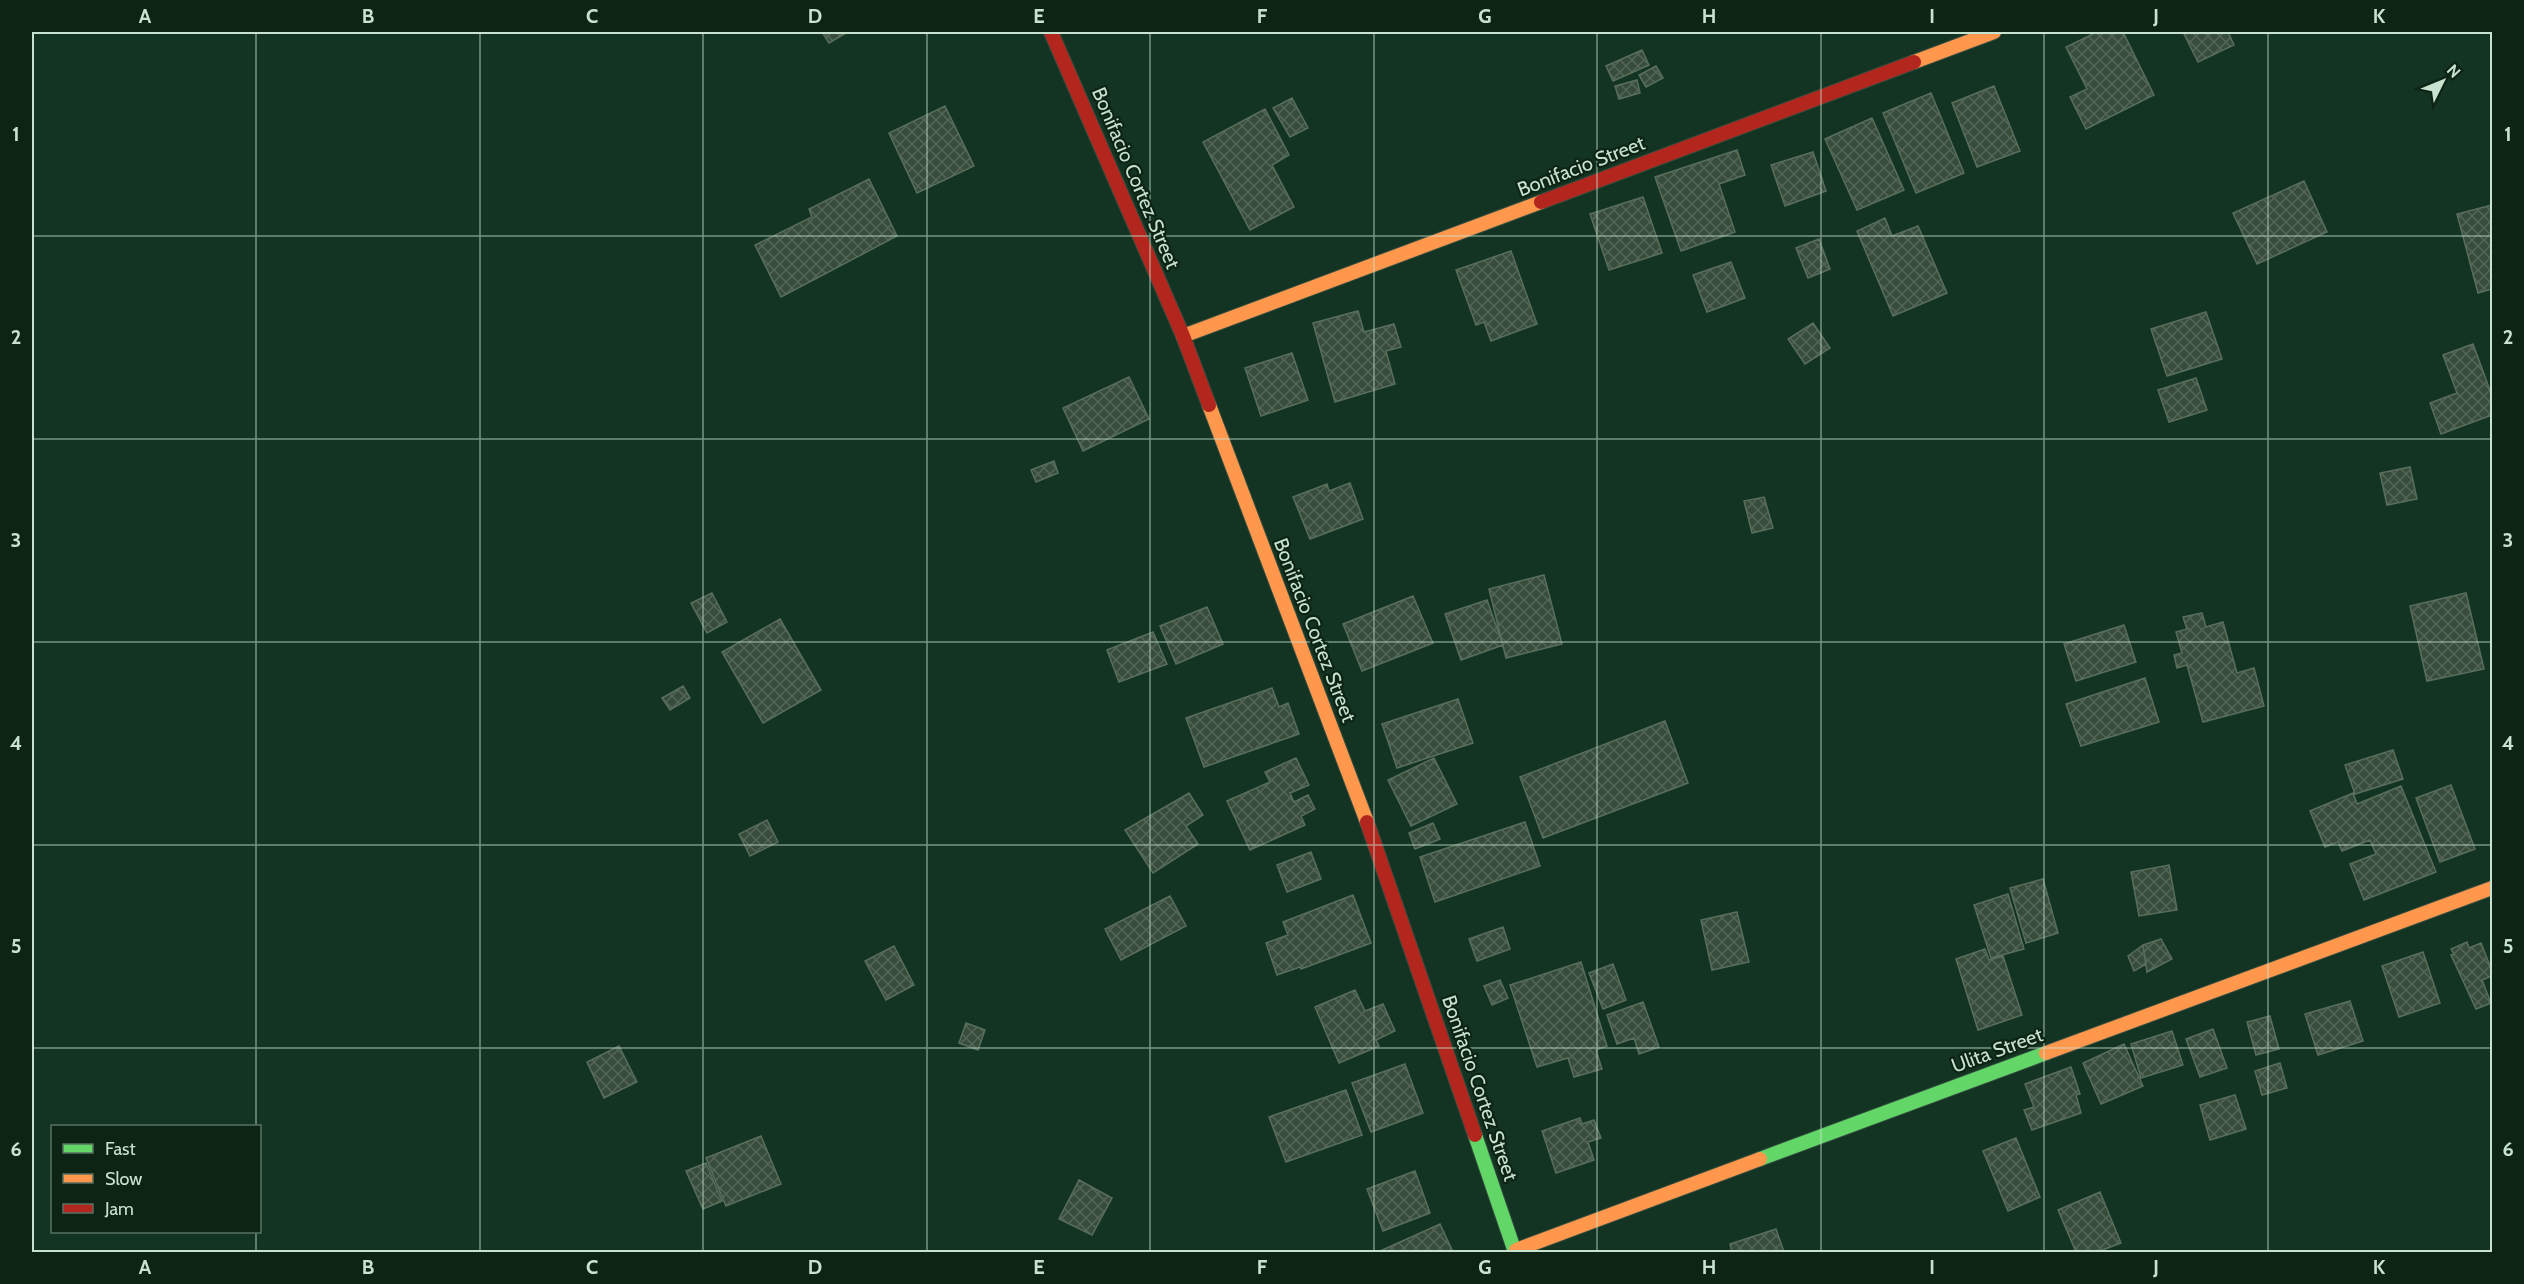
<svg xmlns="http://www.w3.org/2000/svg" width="2524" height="1284" viewBox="0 0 2524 1284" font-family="Cabin,sans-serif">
  <defs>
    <pattern id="building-cross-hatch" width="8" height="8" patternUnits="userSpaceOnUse" patternTransform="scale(1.5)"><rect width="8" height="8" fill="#384c3c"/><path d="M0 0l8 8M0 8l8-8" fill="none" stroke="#536657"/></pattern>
  </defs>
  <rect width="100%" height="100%" fill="#133423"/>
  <path fill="url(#building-cross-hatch)" stroke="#596e5d" stroke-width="1.5" d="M822,32H848L829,43Z
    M2097,32H2123L2154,95L2086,129L2070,97L2087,89L2066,47Z
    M2183,32H2228L2234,45L2198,62Z
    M1642,50L1649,65L1613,81L1606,66Z
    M1656,66L1663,78L1646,87L1639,75Z
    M1637,80L1640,93L1619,99L1615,86Z
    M1994,86L2020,151L1977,167L1952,103Z
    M1931,93L1964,173L1916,193L1883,113Z
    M1292,98L1308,128L1290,137L1273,108Z
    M945,106L974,166L917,193L889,133Z
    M1265,109L1289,155L1272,165L1294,207L1250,230L1203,142Z
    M1872,118L1904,190L1857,210L1825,139Z
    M1737,150L1745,175L1719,184L1735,232L1681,251L1655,177Z
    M1813,152L1826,191L1785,206L1771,165Z
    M869,179L897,236L781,297L755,245L812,217L809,209Z
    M2304,181L2327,232L2257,264L2233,213Z
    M1643,197L1662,253L1609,270L1590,214Z
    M2492,205V289L2478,293L2457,214Z
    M1885,218L1892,236L1918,226L1947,293L1893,316L1857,231Z
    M1819,239L1830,269L1808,278L1796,248Z
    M1511,251L1537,324L1491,341L1484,322L1476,325L1456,270Z
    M1731,262L1745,298L1707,312L1693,275Z
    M1358,311L1364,332L1394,324L1401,347L1386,351L1395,384L1335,402L1313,323Z
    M2206,312L2222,359L2167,376L2151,329Z
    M1813,323L1830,348L1805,364L1788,339Z
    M2473,344L2492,396V415L2441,434L2430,403L2457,393L2443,355Z
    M1292,353L1308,400L1261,416L1245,368Z
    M1129,377L1149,419L1083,451L1063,408Z
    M2196,378L2207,410L2169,422L2158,390Z
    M1054,461L1058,473L1036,482L1031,470Z
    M2410,467L2417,499L2387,505L2380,473Z
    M1350,483L1363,519L1310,539L1293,497L1327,484L1329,491Z
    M1764,497L1773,528L1752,533L1744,501Z
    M1544,575L1562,644L1506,658L1489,589Z
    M712,593L727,622L707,633L691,603Z
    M2466,593L2484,669L2427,681L2410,606Z
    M1413,596L1433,643L1362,671L1343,624Z
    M1487,600L1503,645L1461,660L1445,614Z
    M1207,607L1223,644L1176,664L1160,626Z
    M2202,613L2206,627L2223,622L2237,673L2254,668L2264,706L2203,722L2187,665L2177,668L2174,655L2182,653L2176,632L2187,629L2183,617Z
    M780,619L821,690L763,723L722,652Z
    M2124,625L2136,662L2076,681L2064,644Z
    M1153,632L1167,664L1119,682L1107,650Z
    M2145,678L2159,722L2081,746L2066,704Z
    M683,686L690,698L670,710L662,698Z
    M1272,688L1279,707L1288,703L1299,734L1204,767L1186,718Z
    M1458,699L1473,743L1397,768L1382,724Z
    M1665,721L1688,783L1543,838L1520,777Z
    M2393,750L2403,779L2355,794L2345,765Z
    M1296,758L1309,785L1290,793L1294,802L1308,795L1315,809L1301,816L1305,825L1250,850L1227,801L1270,782L1265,772Z
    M1434,758L1457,804L1411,826L1388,780Z
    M2451,785L2475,849L2440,862L2416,798Z
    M2401,786L2436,872L2364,900L2350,864L2376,854L2370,840L2342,851L2338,842L2325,847L2310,811L2353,793L2357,804Z
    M1189,793L1203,815L1186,826L1198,844L1153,873L1125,830Z
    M767,820L778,842L750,856L739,834Z
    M1525,822L1540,866L1435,902L1420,857Z
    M1433,823L1440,839L1415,849L1409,833Z
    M1311,852L1321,879L1287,892L1277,865Z
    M2169,865L2177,910L2139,916L2131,872Z
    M2043,879L2058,933L2026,943L2010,888Z
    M2008,894L2024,949L1991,958L1974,905Z
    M1353,895L1371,943L1301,969L1300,967L1277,975L1266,943L1288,935L1283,922Z
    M1170,896L1186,926L1121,960L1105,929Z
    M1737,912L1749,962L1712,970L1701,920Z
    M1503,927L1510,949L1477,961L1469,939Z
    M2161,939L2172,959L2147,972L2143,945Z
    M2467,942L2469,948L2481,943L2492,971V976L2482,980L2491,1003L2476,1009L2451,955L2454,954L2451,949Z
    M2143,945L2146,964L2134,971L2128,956Z
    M894,946L914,985L886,1000L865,961Z
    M1985,949L1989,960L2003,956L2022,1015L1978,1030L1956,959Z
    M2423,952L2440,1003L2399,1017L2382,966Z
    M1581,962L1607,1046L1596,1050L1602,1069L1574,1077L1568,1058L1537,1067L1510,985Z
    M1613,964L1626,1000L1603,1009L1589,973Z
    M1500,980L1508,998L1492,1005L1484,986Z
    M1355,990L1365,1011L1383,1004L1395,1031L1376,1040L1379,1046L1339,1063L1315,1007Z
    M2350,1001L2363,1041L2318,1055L2305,1014Z
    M1643,1002L1659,1047L1639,1054L1634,1038L1617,1044L1607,1015Z
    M2270,1016L2279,1049L2256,1055L2247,1022Z
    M966,1023L985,1030L978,1050L959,1043Z
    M2213,1029L2227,1068L2200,1077L2186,1039Z
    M2172,1031L2183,1065L2141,1078L2131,1044Z
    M2124,1044L2143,1086L2101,1104L2083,1063Z
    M619,1046L637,1082L604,1098L587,1062Z
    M2280,1063L2287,1088L2262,1095L2255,1071Z
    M1405,1064L1423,1113L1371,1132L1352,1083Z
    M2071,1067L2080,1094L2076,1095L2081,1113L2032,1130L2024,1110L2034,1107L2025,1084Z
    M1346,1090L1362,1135L1286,1162L1269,1117Z
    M2235,1095L2246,1129L2210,1140L2200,1105Z
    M1580,1118L1582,1124L1594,1120L1601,1138L1588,1142L1594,1160L1556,1173L1542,1131Z
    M761,1136L781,1184L726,1206L706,1158Z
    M2016,1138L2040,1197L2008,1211L1983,1151Z
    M706,1163L722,1201L703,1209L686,1171Z
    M1415,1171L1430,1213L1383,1231L1367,1189Z
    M1079,1180L1112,1198L1092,1235L1059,1219Z
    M2100,1192L2121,1243L2097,1252H2076L2058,1210Z
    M1440,1224L1453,1252H1378Z
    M1776,1229L1784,1252H1732L1730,1244Z"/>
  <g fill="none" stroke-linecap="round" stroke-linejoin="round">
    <g stroke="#324d3f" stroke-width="16">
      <path id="fast" d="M1475,1135L1515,1252
        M1760,1159L2046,1053"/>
    </g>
    <g stroke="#324d3f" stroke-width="16">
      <path id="slow" d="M1914,62L1994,32
        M1183,336L1541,202
        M1209,405L1367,822
        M2046,1053L2492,888
        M1516,1250L1760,1159"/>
    </g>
    <g stroke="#324d3f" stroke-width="16">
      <path id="jam" d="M1051,32L1183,336L1209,405
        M1541,202L1914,62
        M1367,822L1475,1135"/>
    </g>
    <use href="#fast" stroke="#63d668" stroke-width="14"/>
    <use href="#slow" stroke="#ff974d" stroke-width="14"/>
    <use href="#jam" stroke="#b3261e" stroke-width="14"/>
  </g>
  <path fill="none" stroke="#c7e3cf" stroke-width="1.5" stroke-opacity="0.55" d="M256,32V1126M480,32V1252M703,32V1252M927,32V1252M1150,32V1252M1374,32V1252M1597,32V1252M1821,32V1252M2044,32V1252M2268,32V1252M32,236H2492M32,439H2492M32,642H2492M32,845H2492M32,1048H2492M256,1232V1252"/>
  <g text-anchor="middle" stroke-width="4.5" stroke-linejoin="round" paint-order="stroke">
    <g font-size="20" fill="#c7e3cf" stroke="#0d2415">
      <text transform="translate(1581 166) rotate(-21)" y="7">Bonifacio Street</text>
      <text transform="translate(1136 178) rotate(67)" y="7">Bonifacio Cortez Street</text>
      <text transform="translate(1315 630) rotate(69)" y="7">Bonifacio Cortez Street</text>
      <text transform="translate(1997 1050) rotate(-20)" y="7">Ulita Street</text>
      <text transform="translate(1480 1088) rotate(71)" y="7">Bonifacio Cortez Street</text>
    </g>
  </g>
  <rect width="2524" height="1284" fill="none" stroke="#0d2415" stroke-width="66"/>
  <rect x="51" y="1125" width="210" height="108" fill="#0d2415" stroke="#57705f" stroke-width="1.5"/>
  <rect x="63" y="1144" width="30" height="9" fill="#63d668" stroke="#57705f" stroke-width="1.5"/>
  <text x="105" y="1155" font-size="18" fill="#c7e3cf">Fast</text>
  <rect x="63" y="1174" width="30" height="9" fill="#ff974d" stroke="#57705f" stroke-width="1.5"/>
  <text x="105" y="1185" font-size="18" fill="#c7e3cf">Slow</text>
  <rect x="63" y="1204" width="30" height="9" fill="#b3261e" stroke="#57705f" stroke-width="1.5"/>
  <text x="105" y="1215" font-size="18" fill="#c7e3cf">Jam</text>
  <g transform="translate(2443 81) rotate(47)" stroke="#0d2415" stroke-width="4.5" paint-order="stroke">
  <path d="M0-4.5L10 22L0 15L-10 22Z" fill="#c7e3cf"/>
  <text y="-9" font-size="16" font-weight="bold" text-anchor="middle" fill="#c7e3cf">N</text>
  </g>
  <rect x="33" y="33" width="2458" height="1218" fill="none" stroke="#c7e3cf" stroke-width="2"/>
  <g font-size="20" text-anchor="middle" font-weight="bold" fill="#c7e3cf">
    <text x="145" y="23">A</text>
    <text x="368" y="23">B</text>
    <text x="592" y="23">C</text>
    <text x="815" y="23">D</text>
    <text x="1039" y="23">E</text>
    <text x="1262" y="23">F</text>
    <text x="1485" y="23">G</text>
    <text x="1709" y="23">H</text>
    <text x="1932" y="23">I</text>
    <text x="2156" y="23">J</text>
    <text x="2379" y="23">K</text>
    <text x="16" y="141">1</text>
    <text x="2508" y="141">1</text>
    <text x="16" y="344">2</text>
    <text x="2508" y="344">2</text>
    <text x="16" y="547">3</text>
    <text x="2508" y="547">3</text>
    <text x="16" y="750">4</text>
    <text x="2508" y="750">4</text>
    <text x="16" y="953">5</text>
    <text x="2508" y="953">5</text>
    <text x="16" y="1156">6</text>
    <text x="2508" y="1156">6</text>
    <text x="145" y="1274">A</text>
    <text x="368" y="1274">B</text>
    <text x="592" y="1274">C</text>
    <text x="815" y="1274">D</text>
    <text x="1039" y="1274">E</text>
    <text x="1262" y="1274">F</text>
    <text x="1485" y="1274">G</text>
    <text x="1709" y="1274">H</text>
    <text x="1932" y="1274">I</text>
    <text x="2156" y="1274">J</text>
    <text x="2379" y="1274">K</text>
  </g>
</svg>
